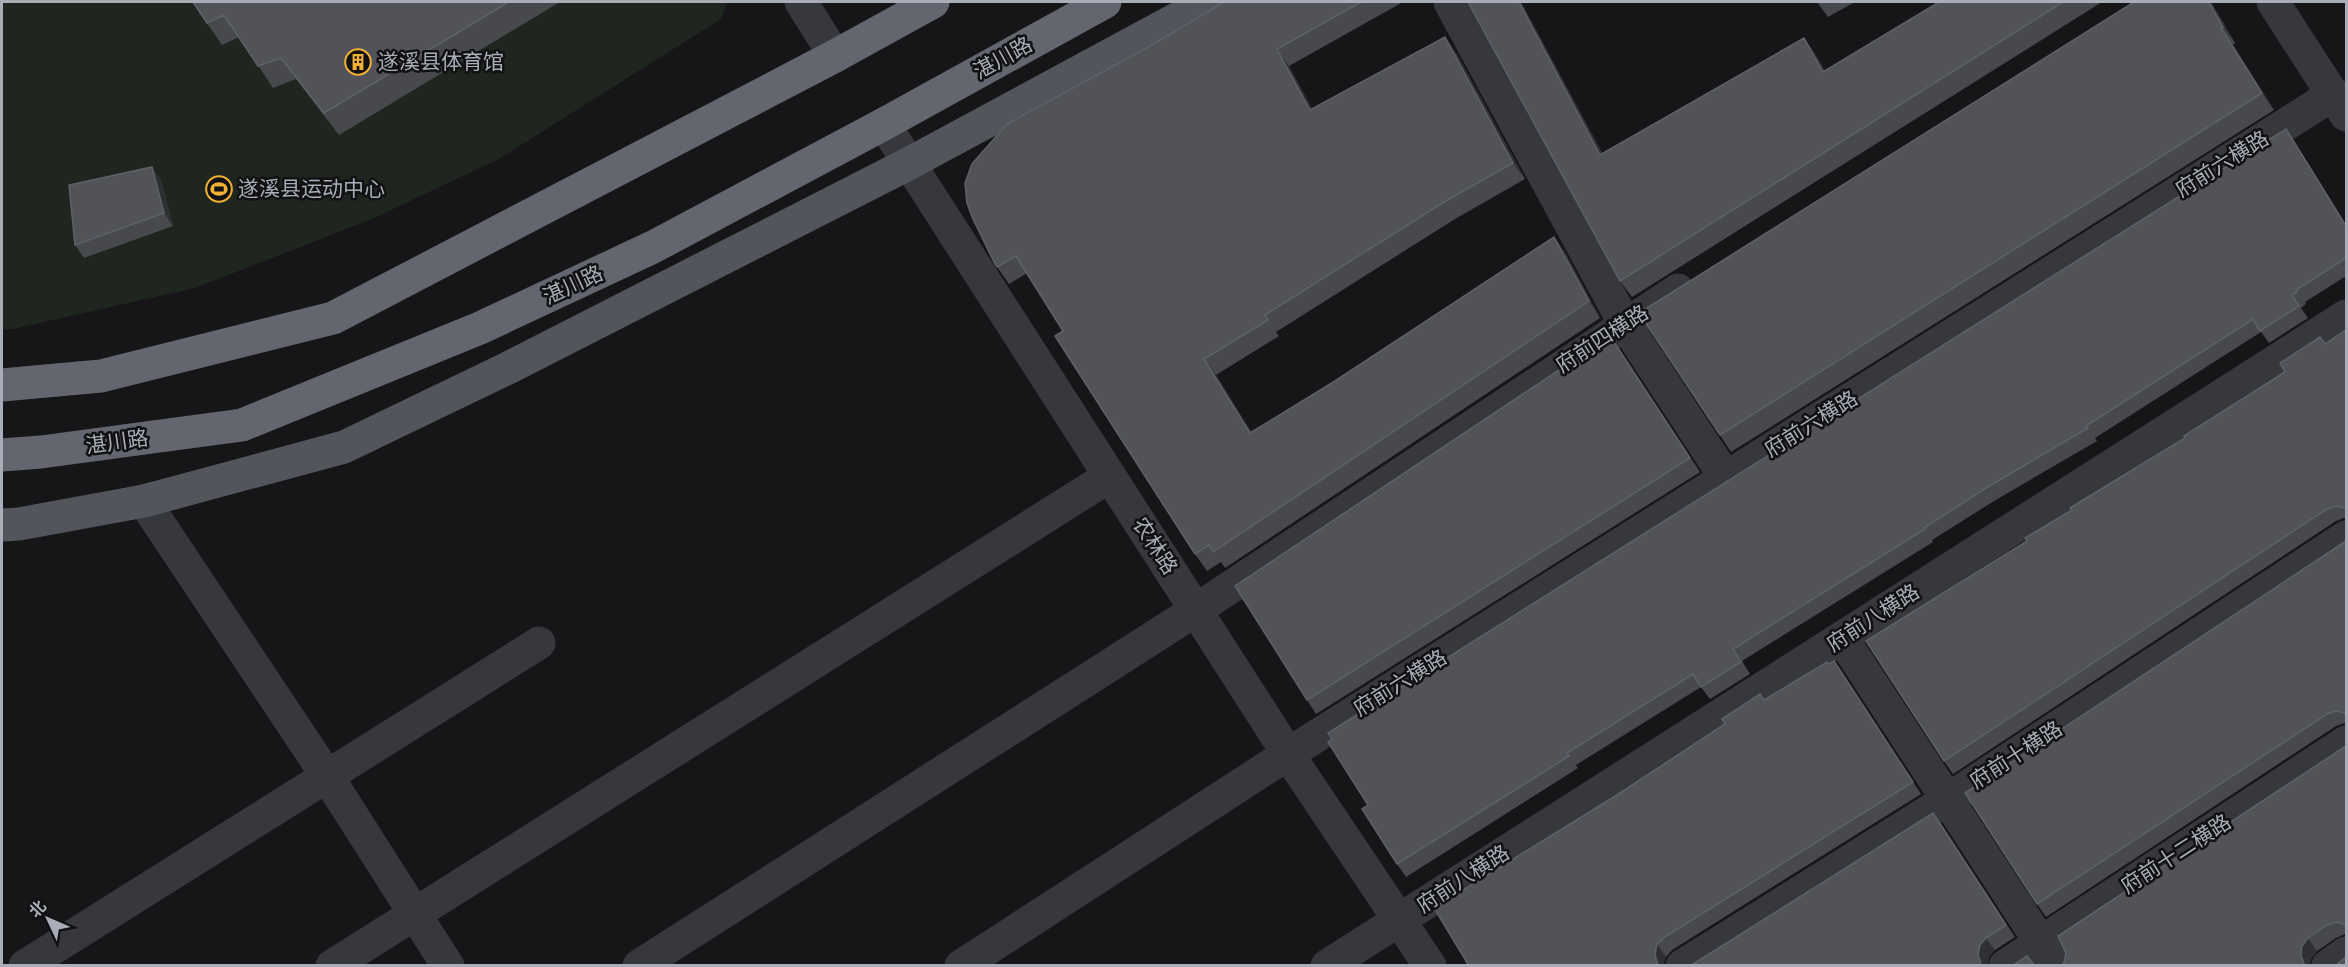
<svg xmlns="http://www.w3.org/2000/svg" width="2348" height="967" viewBox="0 0 2348 967" font-family="Poppins,'Noto Sans SC',sans-serif">
  <rect width="100%" height="100%" fill="#161618"/>
  <path fill="#1e261f" d="M2,2H727L721,19L499,159L372,219L195,288L13,329L2,330Z"/>
  <g fill="none" stroke-linecap="round" stroke-linejoin="round">
    <path stroke="#37383d" stroke-width="33" d="M801,2L835,56
      M1450,2L1625,324L1726,478
      M2273,2L2346,115
      M884,124L1288,754L1430,966
      M144,501L327,776L448,966
      M1842,638L2056,966
      M25,966L539,643
      M332,966L1110,476
      M639,966L1196,610L1678,290
      M961,966L1288,754L2334,94
      M1327,966L2346,316
      M1682,966L1947,800L2346,537
      M2005,966L2346,742
      M2328,966L2346,953"/>
    <path stroke="#53555c" stroke-width="33" d="M2,525L19,524L144,501L344,447L508,368L910,163L1208,2"/>
    <path stroke="#63666e" stroke-width="33" d="M2,385L101,376L333,318L835,56L933,2
      M2,455L41,452L242,425L480,328L653,247L884,124L1105,2"/>
  </g>
  <path fill="#47494d" d="M193,2H560L339,135L296,79L273,88L239,37L222,45L207,23Z
    M1224,2H1403L1289,66L1312,109L1457,54L1525,179L1455,219L1276,332L1279,336L1216,375L1251,432L1335,381L1554,237L1566,254L1600,318L1225,568L1221,562L1207,571L1195,554L1063,331L1027,273L1009,284L995,264L1152,45Z
    M1468,2H1521L1602,153L1804,38L1816,55L1825,71L1939,2H2102L1632,297L1620,281Z
    M1817,2H1855L1828,17Z
    M2211,2L2235,43L2233,45L2274,110L1731,452L1720,435Z
    M2294,141L2346,225V276L2305,302L2306,304L2301,308L2308,318L2269,343L2261,332L2095,438L2097,441L1994,501L1932,540L1933,542L1742,661L1750,674L1710,699L1701,687L1576,765L1578,768L1406,877L1397,864L1368,805Z
    M152,167L161,180L173,226L84,258L75,245Z
    M2346,330V519L2344,518L2336,521L1953,774L1944,761L2027,541L2072,510L2185,438Z
    M1620,350L1700,472L1316,714L1307,700Z
    M2346,541V724L2344,723L2336,726L2046,917L2037,904Z
    M1829,664L1842,673L1921,794L1672,950L1666,957L1469,966L1617,795L1725,724L1760,694L1765,700Z
    M2346,746V935L2345,934L2336,938L2317,951L2311,959L2061,966Z
    M1942,825L2015,937L1995,950L1989,957L1987,966H1690Z"/>
  <path fill="#2f3033" d="M1519,2H1521L1611,171L1600,155Z
    M2209,2H2211L2235,43L2223,27Z
    M2221,28L2233,45L2274,110L2262,93Z
    M1445,37L1457,54L1525,179L1513,163Z
    M1804,38L1816,55L1835,89L1823,72Z
    M1277,49L1289,66L1322,127L1310,110Z
    M2286,129L2346,225V226Z
    M152,167L161,180L173,226L164,213Z
    M1554,237L1566,254L1600,318L1589,301Z
    M1610,336L1620,350L1700,472L1690,458Z
    M1204,359L1216,375L1262,449L1250,433Z
    M1986,938L1995,950L1989,957L1987,966H1982L1978,955L1980,945Z
    M2308,938L2317,951L2311,959L2310,966H2305L2301,955L2302,946Z
    M1657,944L1666,957L1663,966H1659L1657,963L1655,954Z"/>
  <path fill="#525359" stroke="#5f6168" stroke-width="1.5" d="M193,2H509L324,113L281,58L258,66L224,15L207,23Z
    M1224,2H1361L1277,49L1310,110L1445,37L1513,163L1444,202L1265,315L1268,320L1204,359L1250,433L1335,381L1554,237L1589,301L1213,552L1209,545L1195,554L1055,336L1063,331L1016,256L997,267L995,264L973,219L967,203L965,183L972,164L1007,124L1152,45Z
    M1468,2H1519L1600,155L1804,38L1823,72L1939,2H2063L1620,281Z
    M2134,2H2209L2223,27L2221,28L2262,93L1720,435L1639,313Z
    M2286,129L2346,226V258L2296,290L2297,292L2292,295L2299,306L2260,331L2253,319L2086,426L2088,428L1986,488L1924,528L1925,529L1733,649L1741,662L1701,687L1693,674L1567,753L1569,756L1397,864L1362,809L1368,805L1328,742L1332,739L1328,733Z
    M152,167L164,213L75,245L69,185Z
    M2346,330V509L2345,508L2336,506L2327,509L1944,761L1866,641L2027,541L2025,538L2072,510L2070,508L2185,438L2184,436L2285,372L2280,363L2320,337L2325,344Z
    M1610,336L1690,458L1307,700L1235,586Z
    M2346,541V714L2345,713L2336,711L2327,714L2037,904L1965,793Z
    M1834,661L1913,782L1663,938L1657,944L1655,954L1657,963L1660,966H1469L1434,908L1617,795L1725,724L1722,719L1760,694L1764,700L1827,662L1828,664Z
    M2346,746V925L2336,922L2327,925L2308,938L2302,946L2301,955L2304,964L2306,966H2061L2064,963L2066,953L2058,936Z
    M1933,813L2006,925L1986,938L1980,945L1978,955L1981,964L1982,966H1690Z
    M2027,956L2035,966H2012Z
    M2346,957V966H2335Z"/>
  <defs>
    <g id="building-ring" transform="scale(1.35)"><circle r="9.5" fill="#111113" stroke="#f2b134" stroke-width="1.5"/><path d="M-4-6H4V6H1V3H-1V6H-4ZM-2.5-4.3h1.7v1.8h-1.7ZM.8-4.3h1.7v1.8H.8ZM-2.5-1h1.7V.8h-1.7ZM.8-1h1.7V.8H.8Z" fill="#f2b134"/></g>
    <g id="stadium-ring" transform="scale(1.35)"><circle r="9.5" fill="#111113" stroke="#f2b134" stroke-width="1.5"/><path d="M0-5a6.5 5 0 1 0 0 10a6.5 5 0 1 0 0-10ZM-3.5-1.8h7v3.6h-7Z" fill="#f2b134"/></g>
  </defs>
  <g fill-rule="evenodd">
    <use href="#building-ring" x="358" y="62"/>
    <use href="#stadium-ring" x="219" y="189"/>
  </g>
  <g text-anchor="middle" stroke-width="5" stroke-linejoin="round" paint-order="stroke">
    <g font-size="21" fill="#a8adb8" stroke="#111113">
      <text transform="translate(1003 58) rotate(-29)" y="7">湛川路</text>
      <text transform="translate(2222 164) rotate(-32)" y="7">府前六横路</text>
      <text transform="translate(573 285) rotate(-25)" y="7">湛川路</text>
      <text transform="translate(1602 339) rotate(-33)" y="7">府前四横路</text>
      <text transform="translate(1811 424) rotate(-32)" y="7">府前六横路</text>
      <text transform="translate(117 442) rotate(-8)" y="7">湛川路</text>
      <text transform="translate(1155 546) rotate(57)" y="7">农林路</text>
      <text transform="translate(1873 618) rotate(-33)" y="7">府前八横路</text>
      <text transform="translate(1400 683) rotate(-32)" y="7">府前六横路</text>
      <text transform="translate(2016 755) rotate(-33)" y="7">府前十横路</text>
      <text transform="translate(2176 854) rotate(-33)" y="7">府前十二横路</text>
      <text transform="translate(1463 879) rotate(-33)" y="7">府前八横路</text>
    </g>
    <g font-size="21" fill="#a8adb8" stroke="#111113" text-anchor="start">
      <text x="378" y="69">遂溪县体育馆</text>
      <text x="238" y="196">遂溪县运动中心</text>
    </g>
  </g>
  <rect width="2348" height="967" fill="none" stroke="#a8adb8" stroke-width="6"/>
  <g transform="translate(48 919) rotate(314)" stroke="#111113" stroke-width="4.5" paint-order="stroke">
  <path d="M0-4.5L10 22L0 15L-10 22Z" fill="#a8adb8"/>
  <text y="-9" font-size="16" font-weight="bold" text-anchor="middle" fill="#a8adb8">北</text>
  </g>
</svg>
